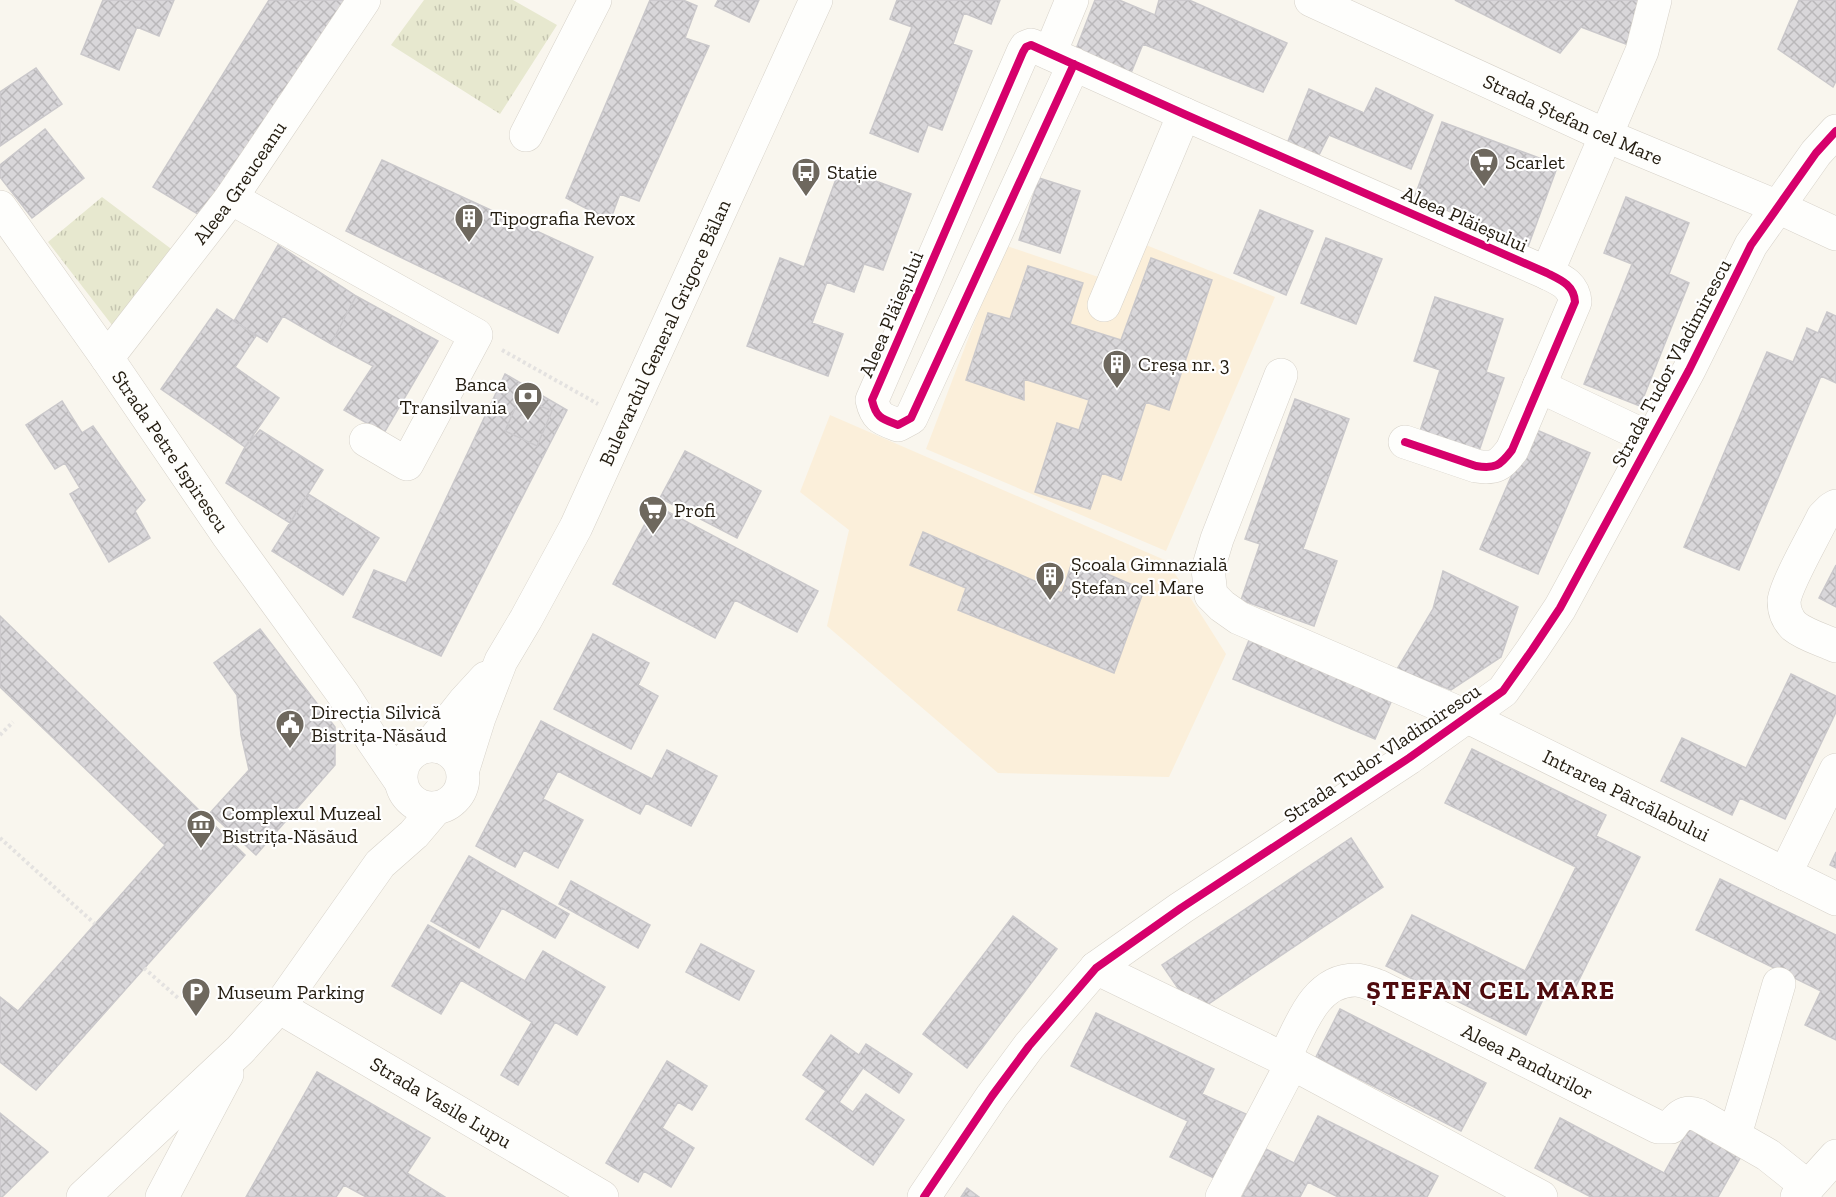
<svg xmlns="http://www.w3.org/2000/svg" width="1836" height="1197" viewBox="0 0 1836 1197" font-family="'Zilla Slab',serif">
  <defs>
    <pattern id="park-tufts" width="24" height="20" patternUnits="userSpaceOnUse" patternTransform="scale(1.5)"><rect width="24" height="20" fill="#e7e8cf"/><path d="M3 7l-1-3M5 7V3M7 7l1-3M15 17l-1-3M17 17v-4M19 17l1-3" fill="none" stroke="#c6c6b1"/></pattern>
    <pattern id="building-cross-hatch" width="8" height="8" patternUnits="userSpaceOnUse" patternTransform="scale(1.5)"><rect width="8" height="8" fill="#d9d7da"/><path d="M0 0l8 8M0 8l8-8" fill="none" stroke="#bab8ba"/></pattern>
  </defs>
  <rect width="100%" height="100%" fill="#f9f6ee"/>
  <path fill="#fbefda" d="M1004,245L1128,287L1146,245L1275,297L1166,551L926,449Z
    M830,415L1167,561L1226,654L1169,777L998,773L827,626L849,530L800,492Z"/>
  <path fill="url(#park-tufts)" d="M424,0H513L557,25L500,114L391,45Z
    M102,197L174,251L112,325L48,242Z"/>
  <path fill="url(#building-cross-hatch)" stroke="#cac8cb" stroke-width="1.5" d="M103,0H174L159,36L137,27L119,70L81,54Z
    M269,0H352L206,219L153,187Z
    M650,0H683L697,6L685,38L709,46L639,201L620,194L610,221L566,198Z
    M718,0H759L749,22L715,6Z
    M897,0H1000L991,24L964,13L953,44L972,51L942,130L928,125L918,152L870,133L912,27L890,19Z
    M1095,0H1119L1155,15L1159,0H1189L1287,43L1263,92L1143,44L1131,73L1076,49Z
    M1455,0H1643L1631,46L1581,27L1560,53Z
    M1799,0H1836V81L1833,87L1778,49Z
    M36,68L62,104L0,146V92Z
    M1376,88L1433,115L1411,169L1329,135L1315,163L1284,151L1309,89L1364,113Z
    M1442,122L1558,165L1526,252L1410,209Z
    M45,129L84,178L32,218L0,177V165Z
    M382,160L593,257L558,333L346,231Z
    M840,168L911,194L883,270L864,264L854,292L827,282L812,323L843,334L828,376L747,346L780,258L804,267Z
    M1039,178L1080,191L1060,253L1019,240Z
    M1626,197L1689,223L1669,274L1689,283L1640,406L1584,384L1632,264L1604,253Z
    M1260,210L1313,231L1286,295L1234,273Z
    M1326,238L1382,259L1356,324L1301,303Z
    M278,245L356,296L331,344L283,316L267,342L234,321Z
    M1151,258L1212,280L1169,410L1146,402L1121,480L1102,473L1090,509L1035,492L1057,423L1079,430L1089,400L1024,379V400L966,380L988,313L1010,319L1028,266L1083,283L1070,324L1121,340Z
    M356,296L438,341L384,433L344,410L373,366L331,344Z
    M1435,297L1503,319L1486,372L1504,378L1478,454L1419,434L1440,370L1414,361Z
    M217,309L256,336L235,367L279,398L245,447L161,389Z
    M1827,312L1836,316V383L1821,376L1739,570L1684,547L1767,352L1793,362L1807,328L1818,333Z
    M505,374L567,410L441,656L353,617L374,570L406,583Z
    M520,397L552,411L537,446L505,431Z
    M1295,399L1349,419L1303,549L1337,561L1314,626L1241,600L1260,544L1245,539Z
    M62,401L82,433L93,426L145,500L135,511L150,538L109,562L70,494L80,488L65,463L55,469L26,425Z
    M1532,428L1590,453L1538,574L1480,549Z
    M260,430L323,470L290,523L226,483L245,447Z
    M685,451L761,491L737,538L660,498Z
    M308,494L379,538L343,595L272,551Z
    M655,505L818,591L797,632L735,600L715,638L613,584Z
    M923,532L1062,593L1073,559L1144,590L1114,673L958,610L966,588L910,565Z
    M1836,565V607L1819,598Z
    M1443,571L1518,607L1501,657L1451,690L1397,669L1433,609Z
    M0,616L245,855L36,1090L0,1062V997L18,1011L165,845L0,687Z
    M260,629L335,727V765L256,855L210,813L249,770L241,735L237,695L214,663Z
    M1252,633L1395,693L1375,739L1233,679Z
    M593,634L649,663L638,685L658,696L631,749L554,709Z
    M1791,674L1836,696V712L1785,819L1740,798L1732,815L1661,781L1682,738L1746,768Z
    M541,721L652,779L667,750L717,776L691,826L646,803L640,814L558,771L543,799L583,820L558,868L524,850L515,867L476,846Z
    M1472,749L1606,815L1596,836L1640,857L1571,996L1550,985L1526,1035L1386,966L1412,915L1525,971L1576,867L1445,803Z
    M1351,838L1383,887L1195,1013L1162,965Z
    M1836,852V868L1830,865Z
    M469,856L569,914L555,938L502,908L479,948L431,921Z
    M1720,879L1836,935V1040L1805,1025L1821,991L1696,930Z
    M571,881L650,925L638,948L559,904Z
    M1013,916L1057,949L967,1068L923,1034Z
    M428,925L525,981L543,951L605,987L577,1035L555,1022L518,1085L501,1075L532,1022L461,980L441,1014L392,986Z
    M701,944L754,971L739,1000L686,972Z
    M1340,1009L1486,1083L1461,1131L1316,1057Z
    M1096,1013L1214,1069L1202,1094L1246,1114L1216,1179L1170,1157L1188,1121L1071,1066Z
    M831,1035L859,1055L866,1044L912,1074L899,1093L863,1068L839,1102L853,1112L866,1094L904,1120L873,1165L806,1119L826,1091L803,1075Z
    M667,1061L707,1086L692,1110L678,1102L662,1128L694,1148L671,1187L644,1171L638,1182L606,1163Z
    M317,1072L430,1138L407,1173L445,1197H366L344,1185L336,1197H246Z
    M0,1113L48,1152L2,1197H0Z
    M1318,1116L1438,1176L1427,1197H1338L1308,1182L1300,1197H1242L1266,1149L1294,1163Z
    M1560,1118L1664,1173L1691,1125L1743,1153L1718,1197H1591L1535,1168Z
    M967,1188L979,1197H961Z"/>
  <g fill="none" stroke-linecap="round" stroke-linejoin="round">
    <g stroke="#d7d2c9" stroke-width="34">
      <g id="minor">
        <path id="s1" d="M1311,0L1607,136L1778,207L1836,234"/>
        <path d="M1050,53L1072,0"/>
        <path d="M1074,64L911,418L898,425C882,419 876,418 872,400L1023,52L1026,47L1031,45L1184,114L1547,273C1561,280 1574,285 1575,302L1512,450C1500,466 1495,469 1476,466L1405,442"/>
        <path d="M526,135L595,0"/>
        <path d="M231,198L476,335L407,464L366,440"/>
        <path id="s2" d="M0,207L107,358L227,534L343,694L373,741L401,782"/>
        <path d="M1547,273L1642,51L1655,0"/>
        <path d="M1104,305L1184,114"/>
        <path id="s3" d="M107,358L231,198L364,0"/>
        <path id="s4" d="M1281,375L1217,539L1208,569L1211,595L1222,606L1239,618L1468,717L1836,899"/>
        <path d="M1539,386L1651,439"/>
        <path d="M1836,506L1831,509L1823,517C1814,536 1786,584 1784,601C1784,611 1787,619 1794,626C1805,635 1823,640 1836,646"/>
        <path d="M430,745L464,702L486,678"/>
        <circle cx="432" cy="777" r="31"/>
        <path id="s5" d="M463,769L479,718L501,661L526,619L576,527L816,0"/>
        <path d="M1785,874L1836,770"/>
        <path d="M1096,968L1284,1059L1541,1197"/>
        <path id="s6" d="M279,1007L602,1197"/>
        <path id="s7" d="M1284,1059C1300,1028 1314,980 1355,980C1363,980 1371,984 1378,986L1658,1127H1671C1678,1116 1685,1110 1698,1115L1768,1155L1808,1187"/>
        <path d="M1735,1135L1779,984"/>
        <path d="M83,1197L240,1050L279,1007L380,864L414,834L436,808"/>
        <path d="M162,1197L227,1074"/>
        <path d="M924,1197L992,1096L1029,1046L1096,968L1181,908L1409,758L1503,691L1532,650L1560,608L1689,370L1751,245L1816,153L1836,131"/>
        <path d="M1222,1197L1292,1063"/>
        <path d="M1797,1197L1808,1187L1836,1156"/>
      </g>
    </g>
    <path stroke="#e4e2e0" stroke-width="4" stroke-dasharray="3 3" stroke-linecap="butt" d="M502,350L598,404
      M0,735L13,722
      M0,838L95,924
      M144,968L178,998"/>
    <use href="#minor" stroke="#fefefc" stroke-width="33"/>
    <g stroke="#fff" stroke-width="11">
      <path id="cycleway" d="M1074,64L911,418L898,425C882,419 876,418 872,400L1023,52L1026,47L1031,45L1184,114L1547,273C1561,280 1574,285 1575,302L1512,450C1500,466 1495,469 1476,466L1405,442
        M924,1197L992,1096L1029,1046L1096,968L1181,908L1409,758L1503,691L1532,650L1560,608L1689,370L1751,245L1816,153L1836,131"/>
    </g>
    <use href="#cycleway" stroke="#d6006c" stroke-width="8"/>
  </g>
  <defs>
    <g id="supermarket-pin" transform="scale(1.5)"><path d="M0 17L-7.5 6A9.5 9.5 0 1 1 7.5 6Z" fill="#6e685e" stroke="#fff"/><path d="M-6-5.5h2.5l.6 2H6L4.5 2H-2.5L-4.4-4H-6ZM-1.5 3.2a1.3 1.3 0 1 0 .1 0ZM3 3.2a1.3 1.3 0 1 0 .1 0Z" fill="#fff"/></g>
    <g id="bus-pin" transform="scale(1.5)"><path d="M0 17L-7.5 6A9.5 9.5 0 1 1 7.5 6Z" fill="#6e685e" stroke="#fff"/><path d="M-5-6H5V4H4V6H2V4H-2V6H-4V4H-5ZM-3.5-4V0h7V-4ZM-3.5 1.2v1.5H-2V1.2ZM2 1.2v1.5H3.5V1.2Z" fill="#fff"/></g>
    <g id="building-pin" transform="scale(1.5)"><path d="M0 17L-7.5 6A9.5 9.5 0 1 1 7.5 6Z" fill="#6e685e" stroke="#fff"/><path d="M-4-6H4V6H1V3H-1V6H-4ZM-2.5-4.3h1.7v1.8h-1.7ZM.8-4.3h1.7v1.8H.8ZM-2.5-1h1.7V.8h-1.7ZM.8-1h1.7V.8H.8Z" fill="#fff"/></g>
    <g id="bank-pin" transform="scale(1.5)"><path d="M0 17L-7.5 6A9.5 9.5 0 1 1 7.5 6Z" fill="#6e685e" stroke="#fff"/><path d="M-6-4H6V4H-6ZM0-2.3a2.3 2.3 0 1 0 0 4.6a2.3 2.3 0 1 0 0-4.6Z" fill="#fff"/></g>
    <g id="civic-pin" transform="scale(1.5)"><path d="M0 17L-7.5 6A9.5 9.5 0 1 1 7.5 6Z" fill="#6e685e" stroke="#fff"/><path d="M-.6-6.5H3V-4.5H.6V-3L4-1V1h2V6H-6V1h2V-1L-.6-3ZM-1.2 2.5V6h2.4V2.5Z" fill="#fff"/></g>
    <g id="museum-pin" transform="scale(1.5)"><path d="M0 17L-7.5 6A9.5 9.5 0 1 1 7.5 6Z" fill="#6e685e" stroke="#fff"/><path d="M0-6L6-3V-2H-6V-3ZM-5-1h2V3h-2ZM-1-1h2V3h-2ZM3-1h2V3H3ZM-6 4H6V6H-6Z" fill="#fff"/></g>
    <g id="parking-pin" transform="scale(1.5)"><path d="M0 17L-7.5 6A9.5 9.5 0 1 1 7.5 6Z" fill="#6e685e" stroke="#fff"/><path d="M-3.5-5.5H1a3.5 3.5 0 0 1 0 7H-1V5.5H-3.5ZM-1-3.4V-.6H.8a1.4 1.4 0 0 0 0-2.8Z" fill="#fff"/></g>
  </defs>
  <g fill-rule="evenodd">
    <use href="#supermarket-pin" x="1484" y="162"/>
    <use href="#bus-pin" x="806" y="172"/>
    <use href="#building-pin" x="469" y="218"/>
    <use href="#building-pin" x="1117" y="364"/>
    <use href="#bank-pin" x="528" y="396"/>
    <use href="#supermarket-pin" x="653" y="510"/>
    <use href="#building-pin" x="1050" y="576"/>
    <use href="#civic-pin" x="290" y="724"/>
    <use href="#museum-pin" x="201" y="824"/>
    <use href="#parking-pin" x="196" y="992"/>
  </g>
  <g text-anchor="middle" stroke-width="4.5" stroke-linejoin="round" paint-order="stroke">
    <g font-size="20" fill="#231c10" stroke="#fff">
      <text dy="7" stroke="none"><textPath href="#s1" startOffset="288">Strada Ștefan cel Mare</textPath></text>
      <text dy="7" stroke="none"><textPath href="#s3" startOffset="220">Aleea Greuceanu</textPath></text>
      <text transform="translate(1465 219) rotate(24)" y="7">Aleea Plăieșului</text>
      <text transform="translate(891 314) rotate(-67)" y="7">Aleea Plăieșului</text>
      <text dy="7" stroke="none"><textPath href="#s5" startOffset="482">Bulevardul General Grigore Bălan</textPath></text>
      <text transform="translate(1671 363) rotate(-62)" y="7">Strada Tudor Vladimirescu</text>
      <text dy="7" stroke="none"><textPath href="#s2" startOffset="298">Strada Petre Ispirescu</textPath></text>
      <text transform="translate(1382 753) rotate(-34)" y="7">Strada Tudor Vladimirescu</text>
      <text dy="7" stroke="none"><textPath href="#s4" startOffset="696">Intrarea Pârcălabului</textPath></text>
      <text dy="7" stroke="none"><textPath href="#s7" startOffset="304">Aleea Pandurilor</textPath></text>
      <text dy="7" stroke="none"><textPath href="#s6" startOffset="188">Strada Vasile Lupu</textPath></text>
    </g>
    <g font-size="20" fill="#231c10" stroke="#fff" text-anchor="start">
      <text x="1505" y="169">Scarlet</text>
      <text x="827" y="179">Stație</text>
      <text x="490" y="225">Tipografia Revox</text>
      <text x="1138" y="371">Creșa nr. 3</text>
      <text x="507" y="391" text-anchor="end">Banca<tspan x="507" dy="23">Transilvania</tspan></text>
      <text x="674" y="517">Profi</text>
      <text x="1071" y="571">Școala Gimnazială<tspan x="1071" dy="23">Ștefan cel Mare</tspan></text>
      <text x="311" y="719">Direcția Silvică<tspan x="311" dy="23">Bistrița-Năsăud</tspan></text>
      <text x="222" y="820">Complexul Muzeal<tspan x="222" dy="23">Bistrița-Năsăud</tspan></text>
      <text x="217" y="999">Museum Parking</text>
    </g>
    <g font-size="26" font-weight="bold" letter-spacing="1.5" fill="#500b0e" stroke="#fff">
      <text x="1491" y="999">ȘTEFAN CEL MARE</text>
    </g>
  </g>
</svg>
